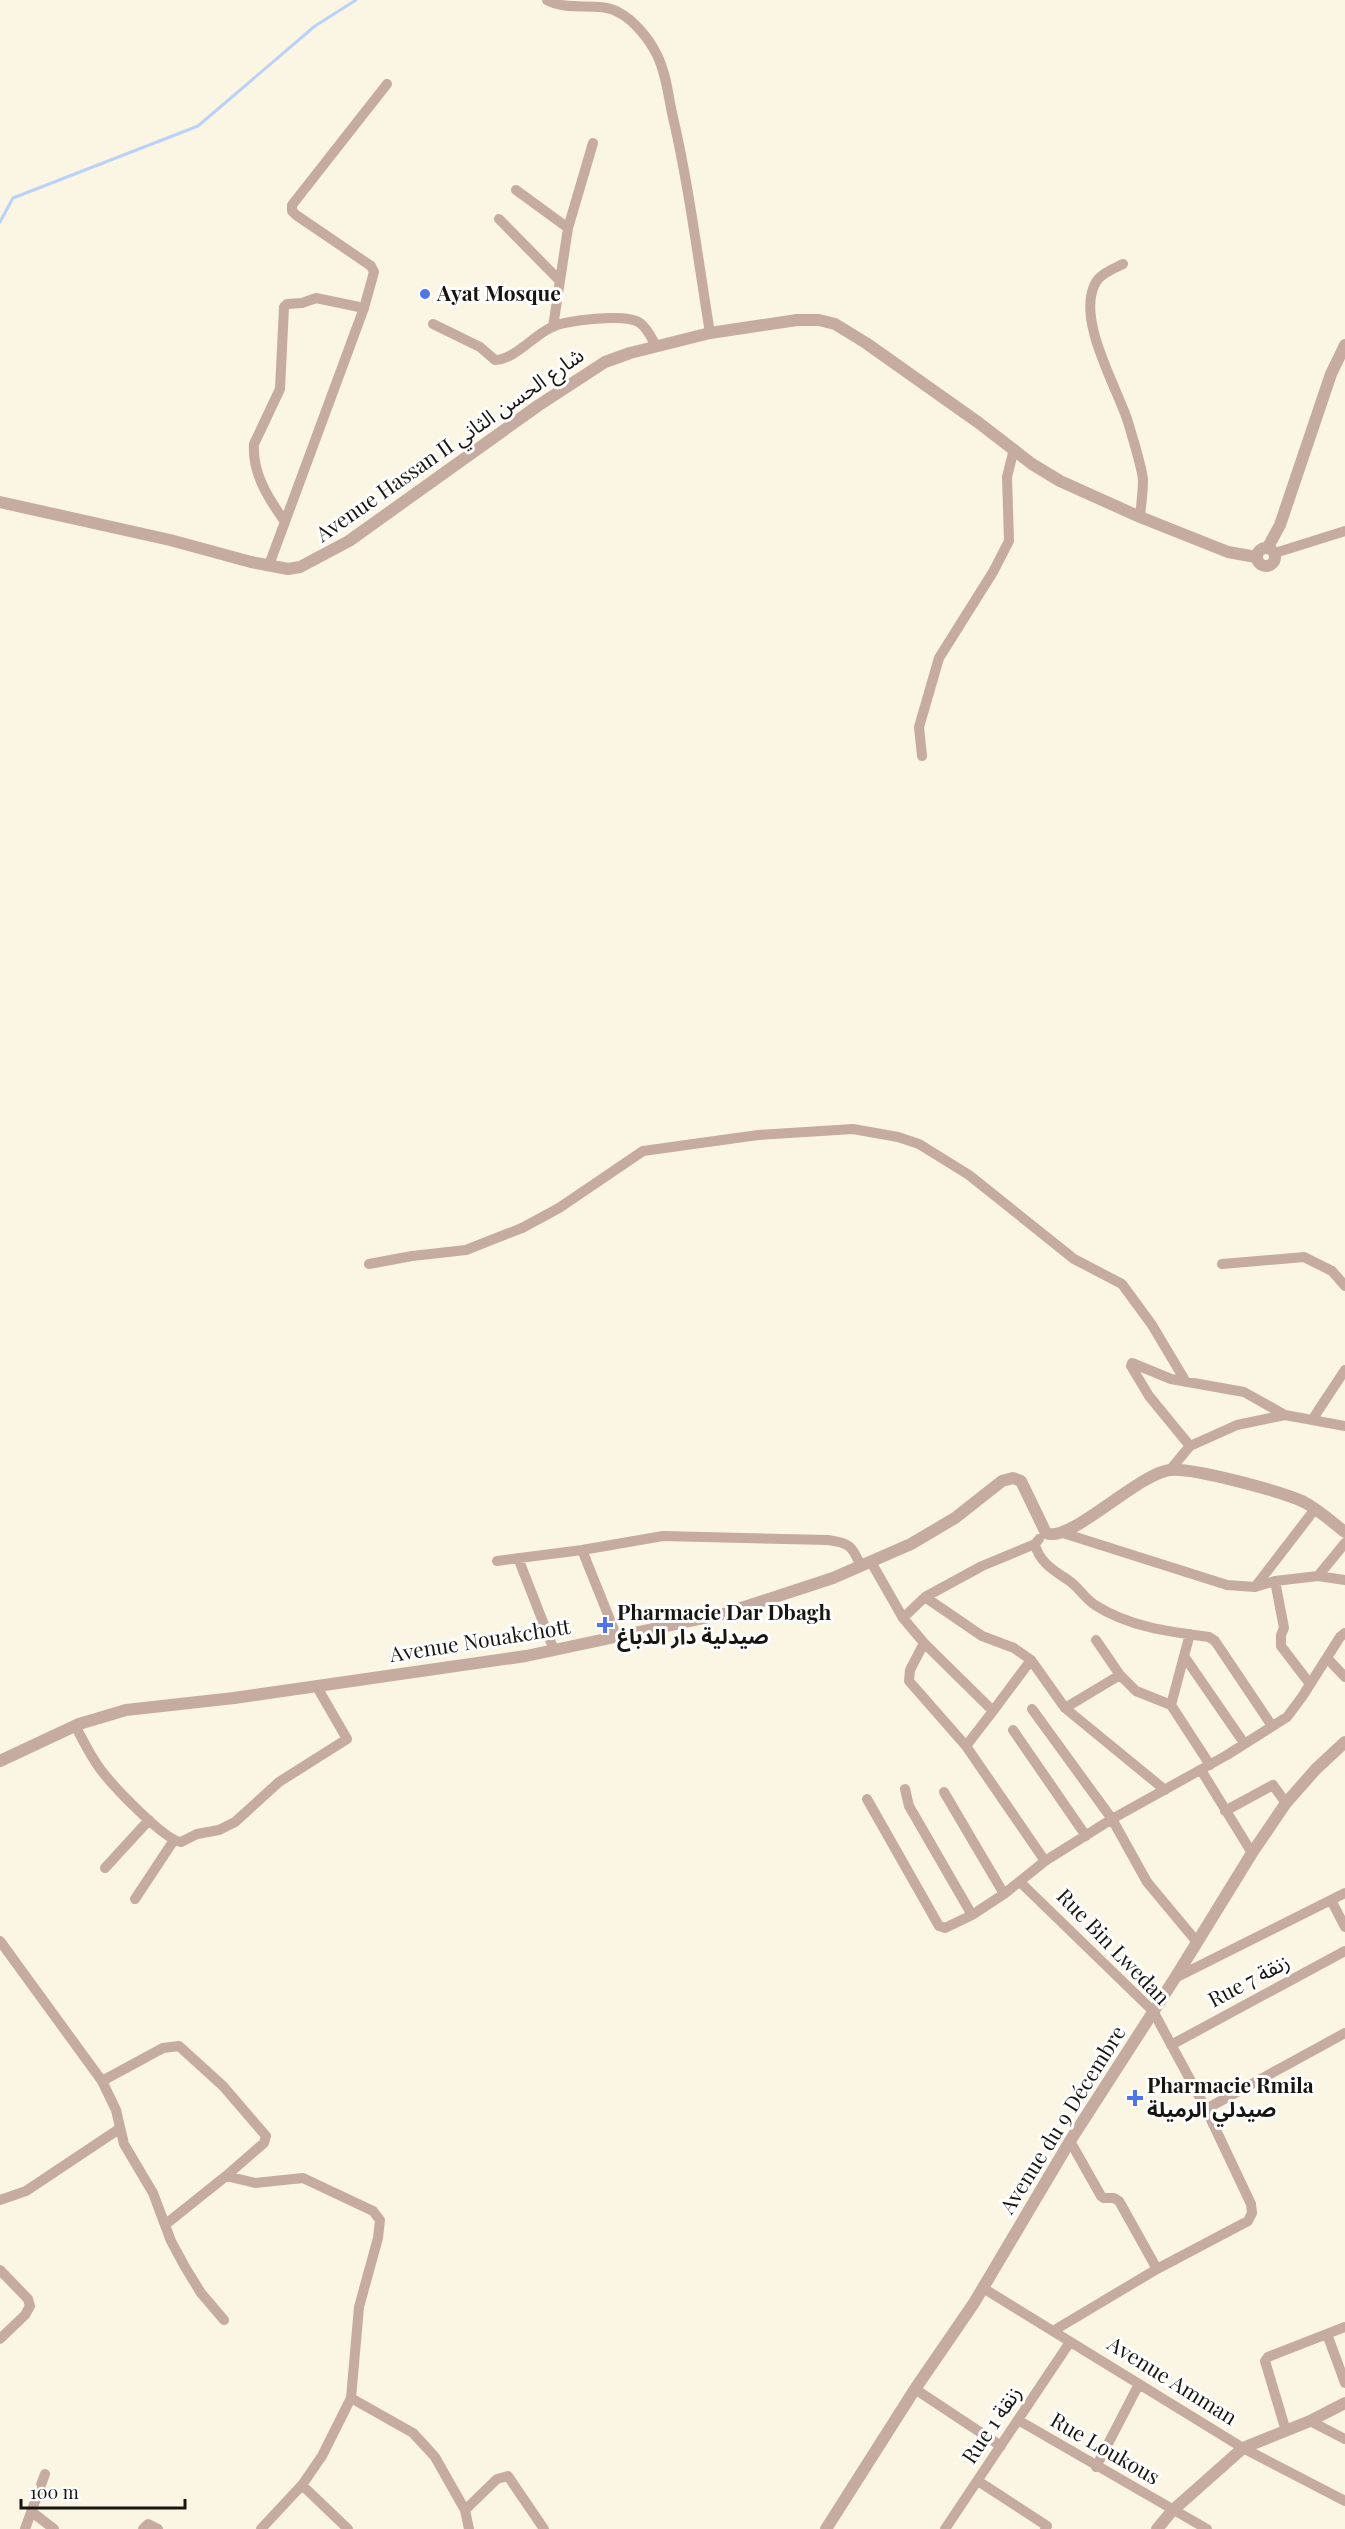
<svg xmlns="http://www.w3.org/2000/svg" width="1345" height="2529" viewBox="0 0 1345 2529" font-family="'Playfair Display','Noto Sans Arabic',serif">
  <rect width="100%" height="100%" fill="#fbf5e3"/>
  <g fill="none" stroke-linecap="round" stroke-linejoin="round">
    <path stroke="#bcd1f9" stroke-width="3" d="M0,222L13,198L198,126L315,26L356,0"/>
    <path stroke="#c6aba1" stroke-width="10" d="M547,0C569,12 598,1 618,12C634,20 650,40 657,55C666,73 668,94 672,113C689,185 698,260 710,333
      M516,190L568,228
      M499,219L559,280
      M1123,264C1113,269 1102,273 1096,282C1075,318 1117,387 1128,422C1132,436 1142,467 1143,480C1143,492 1141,505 1140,517
      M433,324L480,347L495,360C515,359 532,337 550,328C566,320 626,313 640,323C648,329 652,339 656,346
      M553,327L568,228L593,143
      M285,522C269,499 252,474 254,444L280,389L284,307L287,304L302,303L316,298L364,308
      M1275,553L1345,531
      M269,565L364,308L374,272L371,266L296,215L292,211V205L387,84
      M922,756L919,727L939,658L993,572L1009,541L1007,477L1014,449
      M369,1264L412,1256L466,1250L522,1228L559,1208L643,1151L758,1135L853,1129L898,1137L919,1144L969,1175L1074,1259L1122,1284L1152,1325L1186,1382
      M1222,1264L1304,1257L1332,1271L1345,1286
      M1312,1420L1345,1370
      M1190,1446L1149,1396L1131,1366L1132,1363L1171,1379L1244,1392L1285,1415
      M1170,1470L1190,1446L1237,1425L1285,1415L1345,1426
      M1063,1533L1227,1585L1255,1587L1275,1581L1318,1576L1345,1580
      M1039,1539L1035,1544C1039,1562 1053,1570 1068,1580C1078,1586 1084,1598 1095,1605C1129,1627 1170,1632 1209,1637L1215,1641L1272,1726
      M1035,1544L982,1566L925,1597L982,1636L1014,1648L1031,1660L1065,1708L1165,1790
      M582,1550L617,1637
      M518,1558L554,1650
      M497,1561L582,1550L663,1536L828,1540C850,1543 852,1546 861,1566
      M871,1562L903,1618L924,1643L993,1711L1031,1660
      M1318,1576L1345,1543
      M1275,1581L1284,1628L1281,1635V1646L1310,1684
      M1255,1587L1315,1509
      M903,1618L925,1597
      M1190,1634L1184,1656L1244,1743
      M1096,1640L1120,1675L1136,1691L1171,1705L1210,1765
      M924,1643L910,1670L909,1681L966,1746L1045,1861
      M1327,1658L1345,1677
      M1171,1705L1184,1656
      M1065,1708L1120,1675
      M1032,1709L1112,1819L1147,1882L1197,1942
      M75,1725C83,1741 91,1757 101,1770C113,1786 164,1840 181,1842L197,1834L219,1830L235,1822L279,1782L347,1739L317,1687
      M1013,1730L1086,1836
      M966,1746L993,1711
      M1201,1770L1252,1853
      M905,1789L909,1806L972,1915L1004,1894
      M944,1792L1004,1894L1045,1861L1112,1819L1227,1755L1287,1717L1302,1697L1340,1637L1345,1633
      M867,1799L939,1926L945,1928L972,1915
      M1225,1811L1273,1785L1286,1803
      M105,1868L149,1820
      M1020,1882L1153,2011L1206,2109L1251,2204L1252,2213L1248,2221L1157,2269L1053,2331
      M135,1899L174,1840
      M1331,1900L1345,1927
      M0,1941L102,2081L116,2110L124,2144L153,2193L171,2241L185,2267L201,2293L224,2320
      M1175,1978L1345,1893
      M1171,2045L1345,1951
      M102,2081L163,2048L179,2046L223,2086L266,2136L264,2143L226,2176L166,2224
      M1206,2109L1345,2033
      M1070,2141L1101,2196L1104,2198H1114L1119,2201L1157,2269
      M226,2176L255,2183L303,2178L373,2211L380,2220L378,2238L359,2307L351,2398L322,2456L302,2485L261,2529
      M0,2200L26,2191L119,2129
      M0,2270L28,2299L30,2306L25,2315L0,2339
      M983,2288L1243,2448L1345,2501
      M1327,2334L1345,2383
      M915,2389L1001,2446
      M351,2398L413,2433L425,2446L435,2457L465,2510L469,2529
      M1018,2420L1207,2529
      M1310,2421L1345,2439
      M1286,2431L1265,2361L1268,2357L1345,2327
      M1096,2467L1139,2384
      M978,2481L1047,2526L1045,2529
      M302,2485L348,2529
      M465,2510L497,2479L508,2476L544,2529
      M32,2512L54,2529
      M25,2529L45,2474
      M143,2529L148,2524L158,2529
      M945,2529L1070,2342"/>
    <path stroke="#c6aba1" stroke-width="12" d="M0,502L170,540L251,562L288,569L300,567L349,541L539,405L605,362L630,353L710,333L797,320H819L835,324L866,343L979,423L1032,464L1060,481L1140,517L1228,552L1256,557
      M1268,547L1280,525L1331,374L1345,345
      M1257 557a9 9 0 1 1 18 0a9 9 0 1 1-18 0Z
      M0,1761L79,1724L126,1710L234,1698L526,1656L723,1614L833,1578L911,1544L955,1518L1002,1481L1013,1478L1021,1481L1046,1533C1070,1544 1137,1474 1170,1470C1192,1467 1283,1492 1304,1502C1319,1510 1332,1522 1345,1532
      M826,2529L915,2389L974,2303L1070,2141L1175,1978L1252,1853L1286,1803L1316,1769L1345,1742
      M1157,2529L1172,2511L1243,2448L1310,2421L1345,2403"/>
  </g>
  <g fill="#4e75e9" stroke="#fff" stroke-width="2">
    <circle cx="425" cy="294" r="6"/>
    <path d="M602 1616h6v6h6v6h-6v6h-6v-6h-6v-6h6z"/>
    <path d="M1132 2089h6v6h6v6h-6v6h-6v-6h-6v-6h6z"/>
  </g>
  <g text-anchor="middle" stroke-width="6" stroke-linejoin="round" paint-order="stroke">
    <g font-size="21" font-weight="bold" fill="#181610" stroke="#fff" text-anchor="start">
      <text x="437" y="301">Ayat Mosque</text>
      <text x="617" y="1620">Pharmacie Dar Dbagh<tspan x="617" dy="24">صيدلية دار الدباغ</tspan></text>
      <text x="1147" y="2093">Pharmacie Rmila<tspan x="1147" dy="24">صيدلي الرميلة</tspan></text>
    </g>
    <g font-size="21" fill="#181610" stroke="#fff">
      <text transform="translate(450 445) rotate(-35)" y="7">Avenue Hassan II شارع الحسن الثاني</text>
      <text transform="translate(480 1641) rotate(-9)" y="7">Avenue Nouakchott</text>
      <text transform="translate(1113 1947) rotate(46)" y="7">Rue Bin Lwedan</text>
      <text transform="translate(1249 1981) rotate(-28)" y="7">Rue 7 زنقة</text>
      <text transform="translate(1063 2120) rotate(-58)" y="7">Avenue du 9 Décembre</text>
      <text transform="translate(1172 2381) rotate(32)" y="7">Avenue Amman</text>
      <text transform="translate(992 2425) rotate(-56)" y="7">Rue 1 زنقة</text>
      <text transform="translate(1105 2449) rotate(30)" y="7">Rue Loukous</text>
    </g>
  </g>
  <path d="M21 2499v9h164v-9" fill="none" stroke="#181610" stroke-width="3"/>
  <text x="30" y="2499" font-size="18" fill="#181610" stroke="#ffffff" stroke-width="4.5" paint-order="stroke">100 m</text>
</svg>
